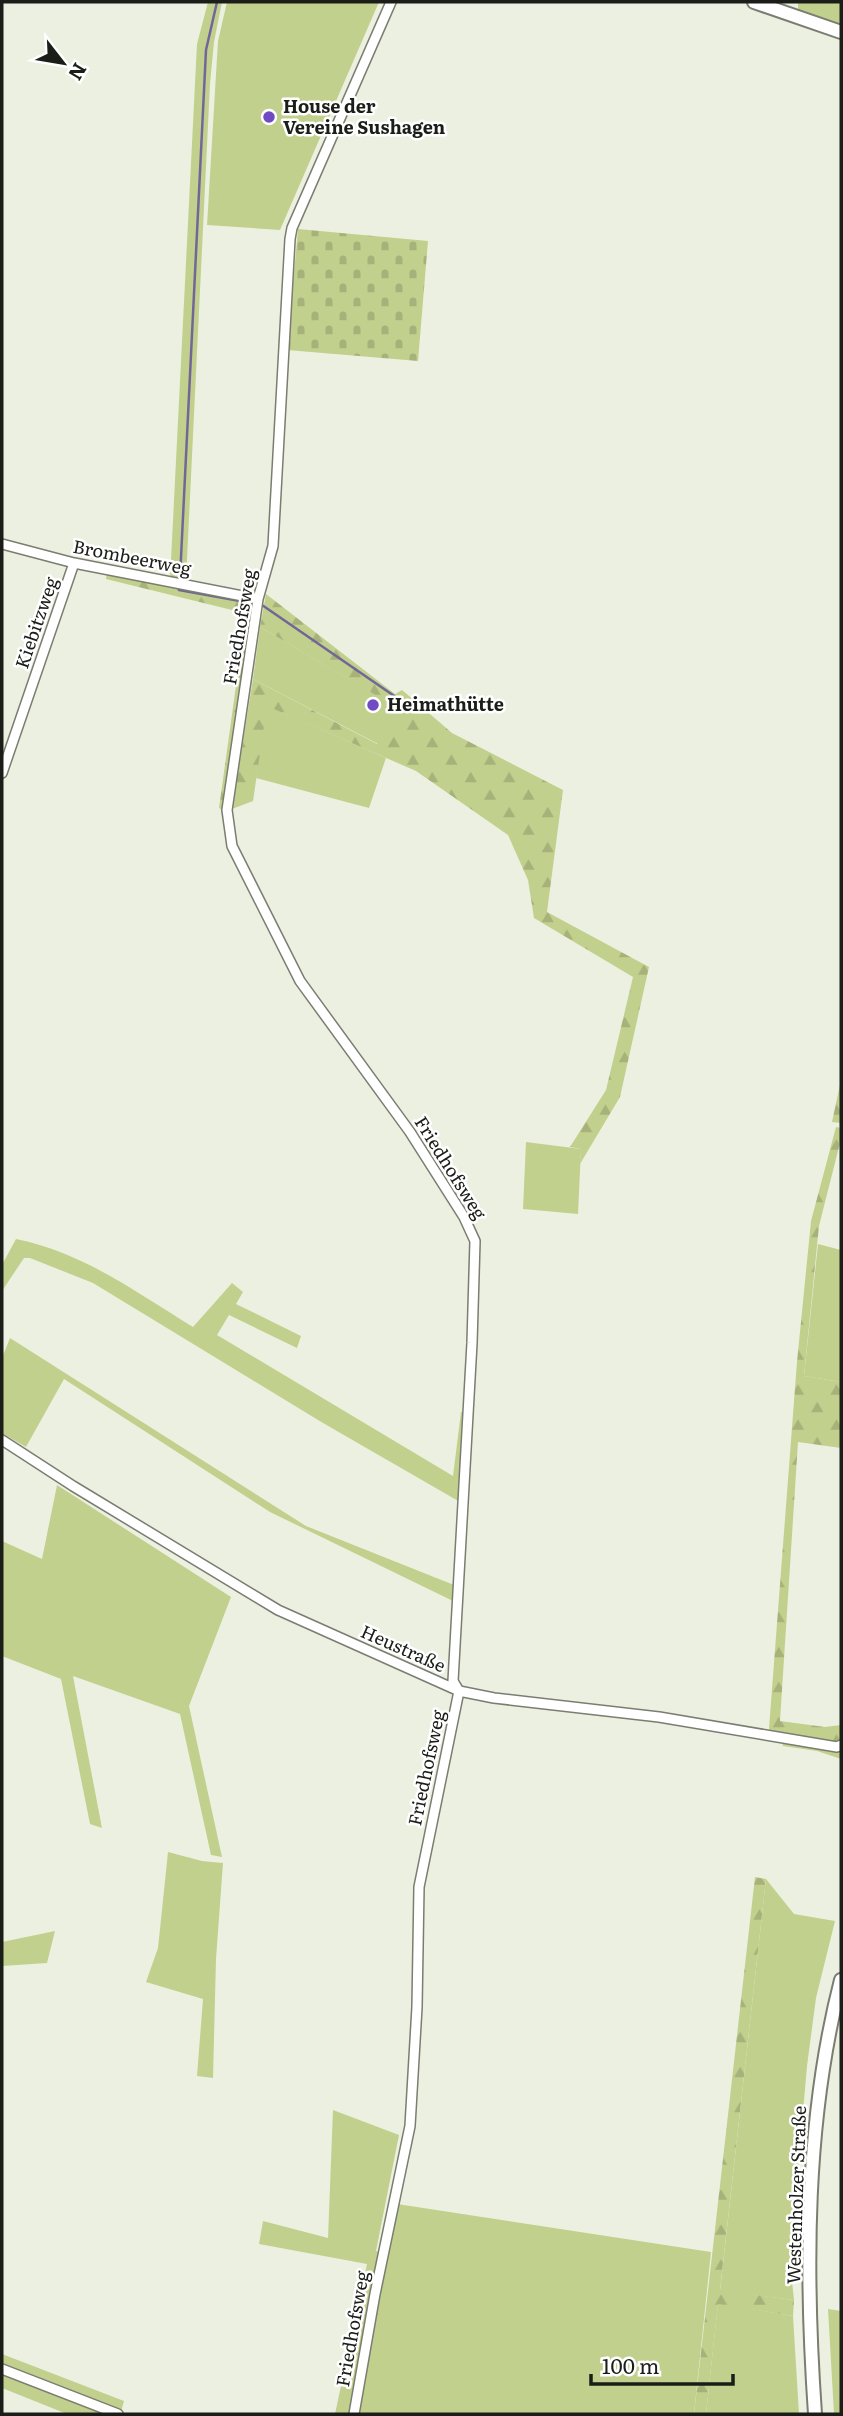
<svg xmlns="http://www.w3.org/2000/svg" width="843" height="2416" viewBox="0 0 843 2416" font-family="Literata,serif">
  <defs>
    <pattern id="forest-firs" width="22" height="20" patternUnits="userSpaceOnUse" patternTransform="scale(1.75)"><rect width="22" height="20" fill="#c2d08d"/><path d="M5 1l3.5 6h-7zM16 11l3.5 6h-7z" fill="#a6b279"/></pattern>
    <pattern id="cemetery-stones" width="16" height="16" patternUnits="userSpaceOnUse" patternTransform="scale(1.75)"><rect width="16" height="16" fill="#c2d08d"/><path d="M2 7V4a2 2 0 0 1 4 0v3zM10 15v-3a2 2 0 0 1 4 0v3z" fill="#a6b279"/></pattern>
  </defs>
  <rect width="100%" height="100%" fill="#ecf0e1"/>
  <path fill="#c2d08d" d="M208,2H222L214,42L210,84L186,580H170L197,44Z
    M227,2H379L280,230L207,225L218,41Z
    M798,2H841V26L798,10Z
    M260,627L397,707L378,744L253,679Z
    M266,705L386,758L369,808L256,778Z
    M526,1142L581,1149L578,1214L523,1209Z
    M16,1239C82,1252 136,1292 193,1327L232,1283L243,1292L236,1304L301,1336L297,1348L229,1315L217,1335L453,1476L461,1412H466L460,1502L323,1423L93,1283L30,1258H24L2,1291V1265Z
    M818,1244L841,1250V1382L804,1376Z
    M10,1338L306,1526L454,1585L453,1601L270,1512L64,1379L26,1447L2,1433V1358Z
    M57,1485L231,1597L189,1706L222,1857L211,1855L180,1714L73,1676L102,1828L90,1824L61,1679L2,1656V1541L42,1559Z
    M168,1852L202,1861L223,1863L216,1959L213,2078L197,2076L203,1999L146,1982L158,1948Z
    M766,1879L794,1914L835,1921L816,1998L807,2066L790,2263L794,2300L720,2291Z
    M55,1931L47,1963L2,1966V1942Z
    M333,2110L399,2135L376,2251L381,2252L352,2414H335L367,2264L259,2244L263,2221L328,2238Z
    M397,2204L711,2252L694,2414H359L378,2295Z
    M718,2303L793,2316L799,2414H706Z
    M828,2309L841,2311V2414H834Z
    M2,2354L124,2401L121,2412L2,2365Z
    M6,2374L103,2414H67L2,2388V2376Z"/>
  <path fill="url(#forest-firs)" d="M107,572L256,600L224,811L219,808L245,621L232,610L106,579Z
    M266,594L395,694L402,690L452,733L563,790L547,912L649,967L620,1097L580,1164L581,1149L570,1147L606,1090L633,977L534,918L528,880L508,835L416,771L267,706L253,801L232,809L253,679L377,744L396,707L260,627Z
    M841,1080V1123L832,1122Z
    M836,1127L841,1128V1139L819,1226L804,1376L841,1382V1448L798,1442L780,1721L825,1727L841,1725V1759L817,1751L783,1746L780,1734L770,1732L769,1728L797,1362L811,1221Z
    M755,1877L766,1879L720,2290L794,2300L793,2316L718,2304L706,2414H694Z"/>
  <path fill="url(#cemetery-stones)" d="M298,229L428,241L418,361L287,350Z"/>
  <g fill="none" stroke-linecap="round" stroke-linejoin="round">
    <path stroke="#726699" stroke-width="2.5" d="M180,578L206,50L217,2
      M179,590L251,603
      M262,605L403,702"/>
    <g stroke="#7a7d70" stroke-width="12">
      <path id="street" d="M2,544L74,563L258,599
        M2,773L74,563
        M2,1440L73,1486L278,1610L459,1691L494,1698L659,1717L837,1747L841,1745
        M2,2369L118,2414
        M354,2414L375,2294L410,2126L417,2007L419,1887L459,1691L453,1681L472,1343L475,1241L464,1217L410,1132L300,981L232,846L227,810L258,599L273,546L290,239L292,228L391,2"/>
    </g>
    <g stroke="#7a7d70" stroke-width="16">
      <path id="secondary" d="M754,2L841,32
        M815,2414C805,2270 805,2120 841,1980"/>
    </g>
    <use href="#street" stroke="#fff" stroke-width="9"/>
    <use href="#secondary" stroke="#fff" stroke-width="12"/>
  </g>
  <g fill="#714bc4" stroke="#fff" stroke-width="2.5">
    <circle cx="269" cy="117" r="7"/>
    <circle cx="373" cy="705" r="7"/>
  </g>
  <g text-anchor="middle" stroke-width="5" stroke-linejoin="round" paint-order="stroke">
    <g font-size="18" font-weight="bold" fill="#1b1d18" stroke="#fff" text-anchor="start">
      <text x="283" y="113">House der<tspan x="283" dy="21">Vereine Sushagen</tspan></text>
      <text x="387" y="711">Heimathütte</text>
    </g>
    <g font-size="18" fill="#1b1d18" stroke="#fff">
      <text transform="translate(132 558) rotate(11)" y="6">Brombeerweg</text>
      <text transform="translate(37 623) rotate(-71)" y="6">Kiebitzweg</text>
      <text transform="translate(240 627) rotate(-80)" y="6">Friedhofsweg</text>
      <text transform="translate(450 1168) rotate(58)" y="6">Friedhofsweg</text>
      <text transform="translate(403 1649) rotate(24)" y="6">Heustraße</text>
      <text transform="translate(427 1768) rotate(-78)" y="6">Friedhofsweg</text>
      <text transform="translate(797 2195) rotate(-88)" y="6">Westenholzer Straße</text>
      <text transform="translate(353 2329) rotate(-80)" y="6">Friedhofsweg</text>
    </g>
  </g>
  <rect width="843" height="2416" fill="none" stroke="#1b1d18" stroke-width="7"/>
  <g transform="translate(63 63) rotate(121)" stroke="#ffffff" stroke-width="5" paint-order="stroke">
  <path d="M0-5L12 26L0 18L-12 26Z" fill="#1b1d18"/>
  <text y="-10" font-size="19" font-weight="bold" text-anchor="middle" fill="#1b1d18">N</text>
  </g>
  <path d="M591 2374v10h142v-10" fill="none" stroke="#1b1d18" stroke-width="3.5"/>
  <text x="602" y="2374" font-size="21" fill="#1b1d18" stroke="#ffffff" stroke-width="5" paint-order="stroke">100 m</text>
</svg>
